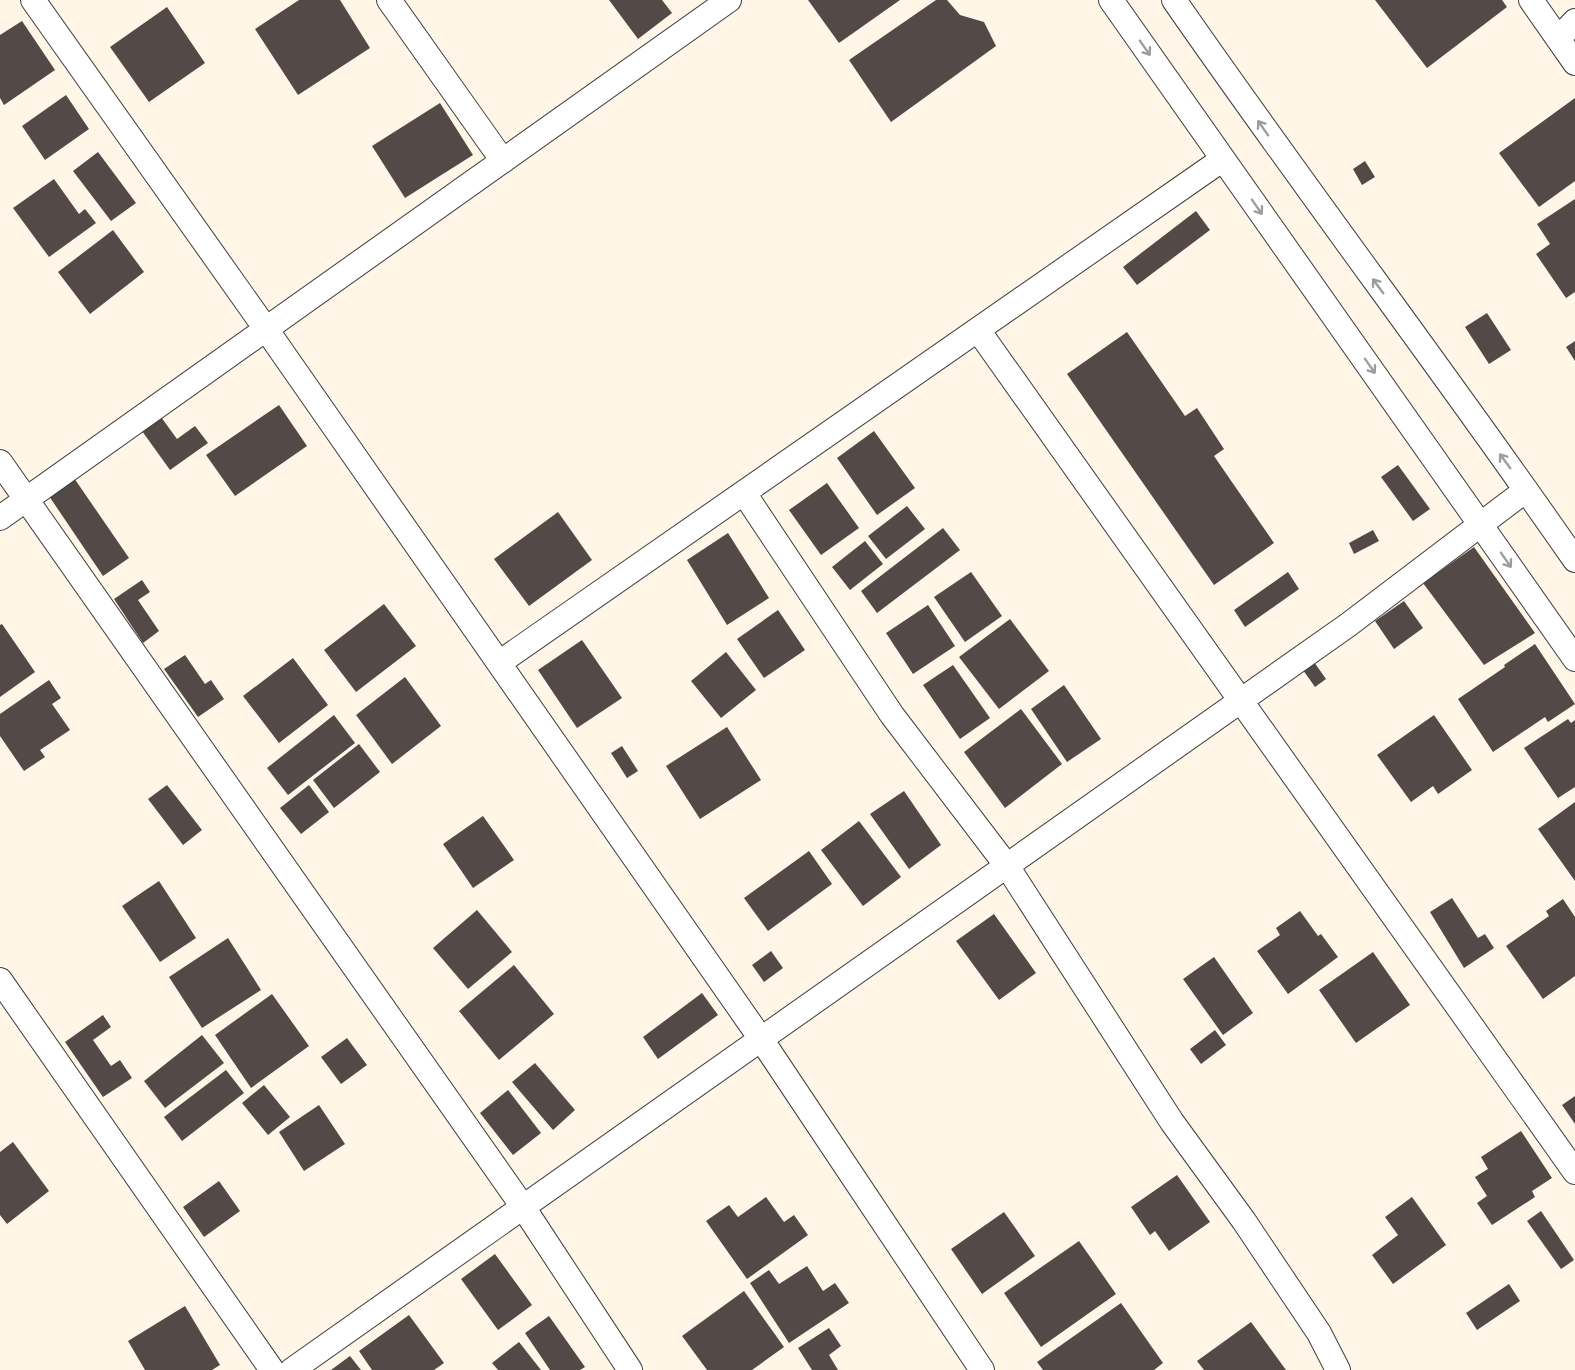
<svg xmlns="http://www.w3.org/2000/svg" width="1575" height="1370" viewBox="0 0 1575 1370" font-family="Merriweather,serif">
  <rect width="100%" height="100%" fill="#fff6e8"/>
  <path fill="#534947" d="M299,0H340L370,48L298,95L255,29Z
    M609,0H662L672,13L638,39Z
    M808,0H900L839,43Z
    M936,0H947L960,15L984,22L996,46L891,122L849,60Z
    M1375,0H1502L1507,7L1427,68Z
    M167,7L205,63L149,102L110,47Z
    M22,21L55,70L4,105L0,98V35Z
    M66,95L89,129L45,160L22,126Z
    M1575,98V181L1539,207L1499,153Z
    M440,103L473,155L405,198L372,146Z
    M98,152L136,203L111,221L73,171Z
    M1365,161L1375,177L1362,185L1353,169Z
    M54,179L79,214L85,209L96,223L49,257L13,208Z
    M1575,199V292L1566,298L1536,254L1550,244L1537,224Z
    M1196,211L1210,230L1137,285L1123,267Z
    M113,230L144,272L90,314L58,272Z
    M1487,313L1511,350L1489,364L1465,327Z
    M1127,332L1185,416L1197,408L1224,449L1214,456L1274,543L1214,585L1067,374Z
    M1575,341V361L1566,347Z
    M279,405L307,446L235,496L206,455Z
    M161,417L177,439L195,426L208,443L170,470L142,431Z
    M874,431L915,488L877,515L837,458Z
    M1398,465L1430,509L1413,521L1381,477Z
    M74,478L129,558L103,576L49,496Z
    M827,483L859,528L821,555L789,510Z
    M907,506L925,529L886,559L868,536Z
    M558,512L592,560L529,606L494,559Z
    M943,528L960,550L877,613L861,591Z
    M1373,530L1379,541L1354,554L1349,543Z
    M728,533L769,598L727,625L687,560Z
    M865,541L883,564L850,590L832,567Z
    M1474,547L1535,633L1484,665L1423,583Z
    M971,572L1002,616L965,642L934,597Z
    M1288,572L1299,589L1245,627L1234,610Z
    M142,580L150,592L138,600L159,631L143,643L114,599Z
    M1404,601L1423,628L1394,649L1375,621Z
    M384,604L416,646L356,692L324,650Z
    M928,605L955,646L913,674L886,633Z
    M778,610L805,650L764,678L737,639Z
    M1010,619L1049,671L999,709L959,657Z
    M2,624L35,672L0,697V625Z
    M582,640L622,698L577,728L538,670Z
    M1535,644L1575,704L1548,722L1545,717L1493,752L1458,699L1505,667L1504,665Z
    M726,652L756,690L721,718L691,681Z
    M185,655L205,684L211,680L224,699L198,717L164,669Z
    M293,658L328,705L279,743L243,696Z
    M1314,662L1326,679L1315,687L1303,670Z
    M953,665L990,718L960,739L923,685Z
    M405,677L441,726L392,764L356,715Z
    M49,680L61,698L52,704L70,730L40,750L45,757L24,771L0,736V714Z
    M1064,685L1101,739L1067,762L1031,709Z
    M1021,709L1062,764L1005,808L964,752Z
    M334,715L355,743L288,795L267,768Z
    M1434,715L1472,770L1438,794L1433,786L1411,802L1377,755Z
    M1568,719L1571,723L1575,720V787L1558,798L1524,748Z
    M727,727L761,780L700,819L666,766Z
    M359,744L380,772L334,808L313,780Z
    M622,746L638,771L627,778L611,753Z
    M167,785L202,830L183,845L148,799Z
    M309,785L329,812L301,834L280,808Z
    M904,791L941,845L909,869L870,814Z
    M1575,802V881L1538,829Z
    M483,816L514,860L473,888L443,844Z
    M859,821L901,877L863,906L821,850Z
    M809,851L832,884L768,931L744,898Z
    M159,881L196,938L160,962L122,906Z
    M1452,898L1478,938L1485,934L1494,948L1464,968L1430,912Z
    M1563,899L1575,917V976L1543,999L1506,946L1549,916L1546,911Z
    M477,910L512,952L468,989L433,948Z
    M1300,911L1318,936L1321,934L1338,957L1288,994L1257,951L1280,935L1276,928Z
    M994,914L1036,973L999,1000L956,941Z
    M228,938L261,990L202,1028L169,977Z
    M771,951L783,968L764,982L752,965Z
    M1373,952L1410,1005L1356,1043L1319,990Z
    M1214,957L1253,1013L1223,1035L1183,979Z
    M514,965L554,1014L499,1060L459,1011Z
    M702,993L718,1015L658,1059L643,1037Z
    M272,994L309,1046L251,1088L215,1035Z
    M103,1015L111,1027L93,1040L111,1066L120,1060L132,1078L103,1097L65,1042Z
    M1215,1030L1226,1045L1201,1064L1190,1049Z
    M202,1035L224,1063L165,1108L144,1081Z
    M347,1038L367,1065L341,1084L321,1057Z
    M535,1063L575,1110L553,1130L512,1082Z
    M226,1070L244,1093L182,1141L164,1117Z
    M264,1085L290,1117L268,1135L242,1103Z
    M508,1090L541,1133L513,1155L480,1113Z
    M1575,1096V1124L1562,1105Z
    M319,1105L345,1144L304,1171L279,1132Z
    M1521,1131L1552,1178L1532,1191L1535,1197L1492,1225L1477,1203L1487,1196L1475,1177L1488,1169L1481,1157Z
    M13,1142L49,1191L7,1224L0,1215V1152Z
    M1177,1175L1210,1222L1169,1251L1155,1231L1150,1235L1131,1207Z
    M219,1181L240,1211L204,1237L183,1207Z
    M766,1197L784,1222L794,1215L808,1235L747,1279L706,1221L729,1205L738,1217Z
    M1412,1197L1446,1245L1393,1284L1372,1255L1398,1235L1385,1217Z
    M1541,1211L1574,1260L1561,1269L1527,1221Z
    M1004,1212L1035,1256L982,1294L951,1249Z
    M1079,1241L1116,1294L1041,1347L1004,1293Z
    M495,1254L532,1305L498,1330L461,1279Z
    M807,1266L823,1291L835,1283L849,1303L789,1343L750,1283L769,1270L779,1284Z
    M1509,1284L1520,1301L1477,1330L1466,1313Z
    M744,1291L784,1347L752,1370H707L682,1336Z
    M1121,1303L1163,1363L1154,1370H1043L1037,1362Z
    M185,1306L220,1365L212,1370H145L128,1341Z
    M409,1315L444,1363L434,1370H372L359,1351Z
    M549,1316L585,1367L580,1370H550L525,1333Z
    M1251,1322L1286,1370H1204L1197,1361Z
    M829,1328L841,1346L829,1355L838,1370H812L798,1348Z
    M519,1342L541,1370H498L492,1363Z
    M350,1356L361,1370H331Z"/>
  <g fill="none" stroke-linecap="round" stroke-linejoin="round">
    <g stroke="#3d3d3d" stroke-width="26">
      <path id="street" d="M33,0L266,329L761,1039L982,1370
        M389,0L503,161
        M1111,0L1575,659
        M1174,0C1305,189 1444,371 1575,560
        M1531,0L1575,63
        M1558,39L1575,21
        M978,330L1575,1172
        M0,462L523,1207L630,1370
        M744,493L892,715L1007,866L1172,1122L1244,1221L1319,1333L1338,1370
        M0,518L729,0
        M499,663L1223,159
        M0,980L272,1370
        M292,1370L1348,625L1526,490"/>
    </g>
    <use href="#street" stroke="#fff" stroke-width="24"/>
  </g>
  <defs><path id="oneway-shaft" d="M-6 0H5M1.5-3L5.5 0L1.5 3" fill="none" stroke-width="1.6" stroke-linecap="round" stroke-linejoin="round" transform="scale(1.5)"/></defs>
  <g stroke="#9d9d9d">
    <use href="#oneway-shaft" transform="translate(1145 48) rotate(55)"/>
    <use href="#oneway-shaft" transform="translate(1263 128) rotate(-125)"/>
    <use href="#oneway-shaft" transform="translate(1257 207) rotate(55)"/>
    <use href="#oneway-shaft" transform="translate(1378 286) rotate(-126)"/>
    <use href="#oneway-shaft" transform="translate(1370 366) rotate(55)"/>
    <use href="#oneway-shaft" transform="translate(1505 461) rotate(-126)"/>
    <use href="#oneway-shaft" transform="translate(1506 560) rotate(55)"/>
  </g>
</svg>
